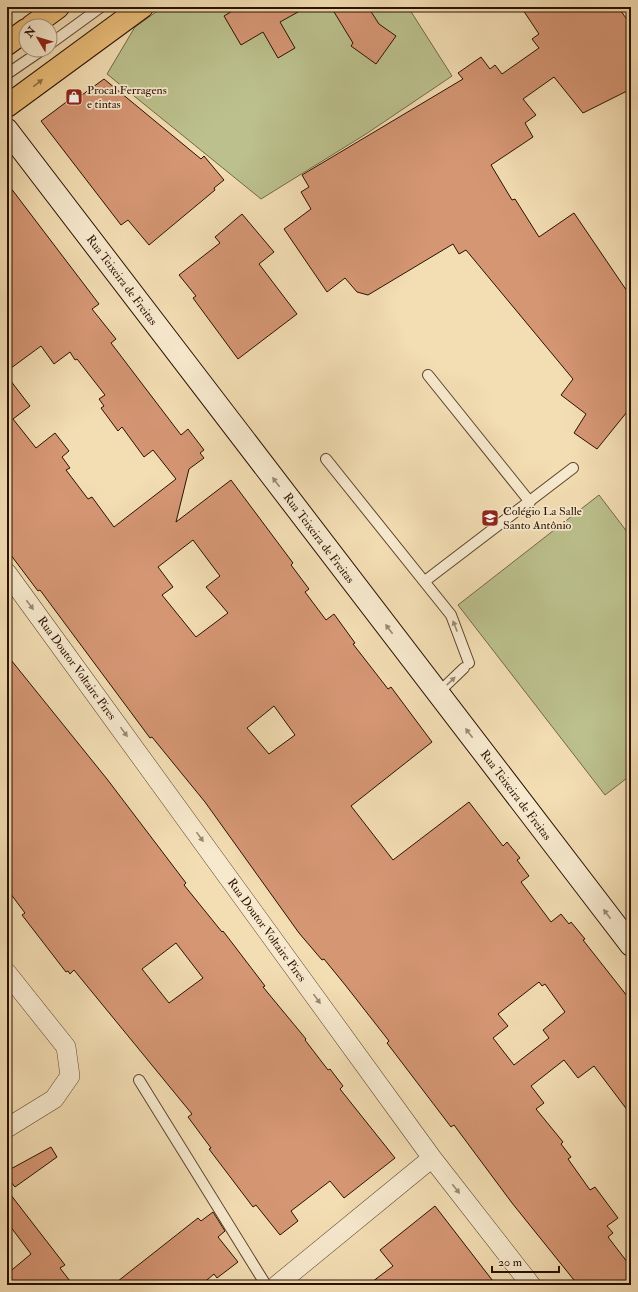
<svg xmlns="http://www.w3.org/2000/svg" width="638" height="1292" viewBox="0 0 638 1292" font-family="'IM FELL Double Pica',serif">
  <rect width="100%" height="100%" fill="#f3ddb3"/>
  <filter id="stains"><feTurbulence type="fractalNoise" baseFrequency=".005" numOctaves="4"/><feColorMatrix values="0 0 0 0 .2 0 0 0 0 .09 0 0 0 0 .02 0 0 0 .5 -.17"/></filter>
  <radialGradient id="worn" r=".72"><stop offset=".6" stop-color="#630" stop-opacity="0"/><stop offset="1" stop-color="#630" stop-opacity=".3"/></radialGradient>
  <path fill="#bbc08c" stroke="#736846" d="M163,7H408L452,76L366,134L261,199L107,74L135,27Z
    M599,495L631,537V775L605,795L458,605Z"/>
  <path fill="#d59674" stroke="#2b1100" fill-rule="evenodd" d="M239,7H307L280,22L295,48L278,58L263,32L241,45L224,16Z
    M331,7H368L379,24L396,36L376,64L351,46L353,43Z
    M521,7H618L631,25V89L583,113L554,77L523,99L536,115L525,123L533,137L491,165L512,200L515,199L539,237L574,213L631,297V407L597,449L574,433L586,414L561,395L573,379L466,250L459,254L453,244L368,295L357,292L345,278L327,292L284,229L311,209L301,192L309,187L302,175L463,79L458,73L481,57L490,69L495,65L502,74L539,48L532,39L539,34Z
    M104,79L201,159L204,156L224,180L214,188L215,190L149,245L128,220L121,225L41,121L69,100L71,103Z
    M7,183L99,304L92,309L116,339L111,343L181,435L188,429L204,450L200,453L204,458L189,469L176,522L231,480L293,563L291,565L309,589L305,592L326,620L334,614L355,643L353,644L388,689L391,687L432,742L351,806L393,860L469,802L503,846L507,842L520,858L517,860L529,876L521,882L551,922L561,914L569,924L571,922L585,939L583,940L631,1001V1115L594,1066L578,1078L564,1060L531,1086L544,1103L536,1109L563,1142L561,1144L571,1157L568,1159L590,1190L595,1187L618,1218L607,1226L613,1233L608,1237L631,1267V1285H578L512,1203L454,1125L451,1127L387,1043L389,1041L346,986L324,959L322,960L299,933L205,802L152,737L150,738L40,590L38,591L7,550V376L30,406L13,419L36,448L55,433L69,451L62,457L70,468L66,470L88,499L92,497L114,527L176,479L153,450L144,457L122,427L118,431L101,408L104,406L99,399L105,395L77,359L75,360L70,352L54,364L41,346L7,371ZM193,540L220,576L206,587L228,613L196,637L162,595L173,587L158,567ZM274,706L295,735L269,754L247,728ZM539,982L542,986L545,984L565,1012L543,1030L549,1038L514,1065L493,1038L508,1026L498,1014Z
    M242,214L274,252L259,264L297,314L238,359L193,298L196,296L179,275L220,243L215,237Z
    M7,655L107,779L186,883L184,885L222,932L223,931L265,986L263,987L306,1039L305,1040L328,1070L330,1069L343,1086L340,1089L395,1158L344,1198L330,1181L291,1211L298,1221L280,1235L256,1205L253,1207L209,1149L211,1148L188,1117L192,1114L74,970L70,974L68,971L66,972L22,915L25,913L7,889ZM176,943L203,978L169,1003L142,969Z
    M51,1147L57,1157L15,1187L7,1177V1171Z
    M7,1190L65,1265L60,1268L73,1285H7V1274L31,1254L7,1222Z
    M435,1206L496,1285H368L393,1266L380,1250Z
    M213,1212L225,1231L218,1237L238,1262L217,1278L214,1274L201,1285H113L198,1218L201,1221Z"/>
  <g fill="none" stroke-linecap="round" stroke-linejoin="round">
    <g stroke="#5d442d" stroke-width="12">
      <path id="lane" d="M50,44L101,7
        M7,74L42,50
        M428,375L530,502
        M326,459L451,615L469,663
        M425,581L573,468
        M438,693L464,668
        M139,1080L266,1285"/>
    </g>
    <g stroke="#5d442d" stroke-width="20">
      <path id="street" d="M7,573L432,1158L531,1285
        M7,973L66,1047L70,1076L54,1099L7,1128
        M277,1285L432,1158"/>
    </g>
    <g stroke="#2b1100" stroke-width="24">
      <path id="secondary" d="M7,130L631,945"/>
    </g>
    <g stroke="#2b1100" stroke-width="24">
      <path id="primary" d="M32,26L58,7
        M7,44L26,30
        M7,106L142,7"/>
    </g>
    <use href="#lane" stroke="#f7e9ce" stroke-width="10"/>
    <use href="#street" stroke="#f7e9ce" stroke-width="19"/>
    <use href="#secondary" stroke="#f7e9ce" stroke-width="22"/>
    <use href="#primary" stroke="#eabe7a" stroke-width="22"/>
  </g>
  <defs><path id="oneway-solid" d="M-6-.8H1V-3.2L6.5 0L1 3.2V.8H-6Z"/></defs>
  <use fill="#947043" href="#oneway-solid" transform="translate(38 83) rotate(-37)"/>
  <g fill="#9b8871">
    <use href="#oneway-solid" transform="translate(276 482) rotate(-127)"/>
    <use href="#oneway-solid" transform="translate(30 605) rotate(53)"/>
    <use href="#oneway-solid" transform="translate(455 626) rotate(-111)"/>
    <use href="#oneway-solid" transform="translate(389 629) rotate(-127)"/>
    <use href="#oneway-solid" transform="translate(451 681) rotate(-43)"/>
    <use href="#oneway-solid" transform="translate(124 732) rotate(54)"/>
    <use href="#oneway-solid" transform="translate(469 733) rotate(-127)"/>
    <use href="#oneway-solid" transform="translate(200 837) rotate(54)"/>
    <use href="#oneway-solid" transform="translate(607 914) rotate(-127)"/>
    <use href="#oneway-solid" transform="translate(317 999) rotate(54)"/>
    <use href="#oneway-solid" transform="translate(456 1189) rotate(52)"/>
  </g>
  <defs>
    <g id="shop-square" transform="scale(0.9)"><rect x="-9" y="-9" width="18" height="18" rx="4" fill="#8f2418" stroke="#f7e9ce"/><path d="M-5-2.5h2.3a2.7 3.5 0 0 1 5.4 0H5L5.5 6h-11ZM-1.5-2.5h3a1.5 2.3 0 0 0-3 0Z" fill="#fff"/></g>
    <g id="school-square" transform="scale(0.9)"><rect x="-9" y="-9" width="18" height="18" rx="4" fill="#8f2418" stroke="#f7e9ce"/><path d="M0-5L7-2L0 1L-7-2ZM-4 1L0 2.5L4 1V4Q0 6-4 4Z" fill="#fff"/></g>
  </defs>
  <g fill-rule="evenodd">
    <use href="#shop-square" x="74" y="97"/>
    <use href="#school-square" x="490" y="518"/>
  </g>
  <g text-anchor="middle" stroke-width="3.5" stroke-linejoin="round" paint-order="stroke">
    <g font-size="12" fill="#2b1100" stroke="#f7e9ce" text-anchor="start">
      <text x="87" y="94">Procal Ferragens<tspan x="87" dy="14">e tintas</tspan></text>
      <text x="503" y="515">Colégio La Salle<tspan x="503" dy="14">Santo Antônio</tspan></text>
    </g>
    <g font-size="12" fill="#2b1100" stroke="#f7e9ce">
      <text transform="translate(122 280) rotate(53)" y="4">Rua Teixeira de Freitas</text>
      <text transform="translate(319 538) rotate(53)" y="4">Rua Teixeira de Freitas</text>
      <text transform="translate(77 668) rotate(54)" y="4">Rua Doutor Voltaire Pires</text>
      <text transform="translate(516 795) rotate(53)" y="4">Rua Teixeira de Freitas</text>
      <text transform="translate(267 930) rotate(54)" y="4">Rua Doutor Voltaire Pires</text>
    </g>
  </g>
  <rect width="638" height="1292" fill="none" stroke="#f3ddb3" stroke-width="24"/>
  <rect x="8" y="8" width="622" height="1276" fill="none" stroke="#2b1100" stroke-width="2"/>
  <rect x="12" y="12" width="614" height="1268" fill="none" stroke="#2b1100"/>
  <g transform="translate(38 38) rotate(308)"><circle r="19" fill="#f7e9ce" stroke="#a5937c"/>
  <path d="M0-3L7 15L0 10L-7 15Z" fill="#8f2418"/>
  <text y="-6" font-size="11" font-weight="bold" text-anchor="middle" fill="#2b1100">N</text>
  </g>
  <path d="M492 1266v6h67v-6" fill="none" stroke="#2b1100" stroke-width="2"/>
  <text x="498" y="1266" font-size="12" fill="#2b1100" stroke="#f7e9ce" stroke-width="3" paint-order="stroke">20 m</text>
  <rect width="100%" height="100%" filter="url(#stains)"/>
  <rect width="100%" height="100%" fill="url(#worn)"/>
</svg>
